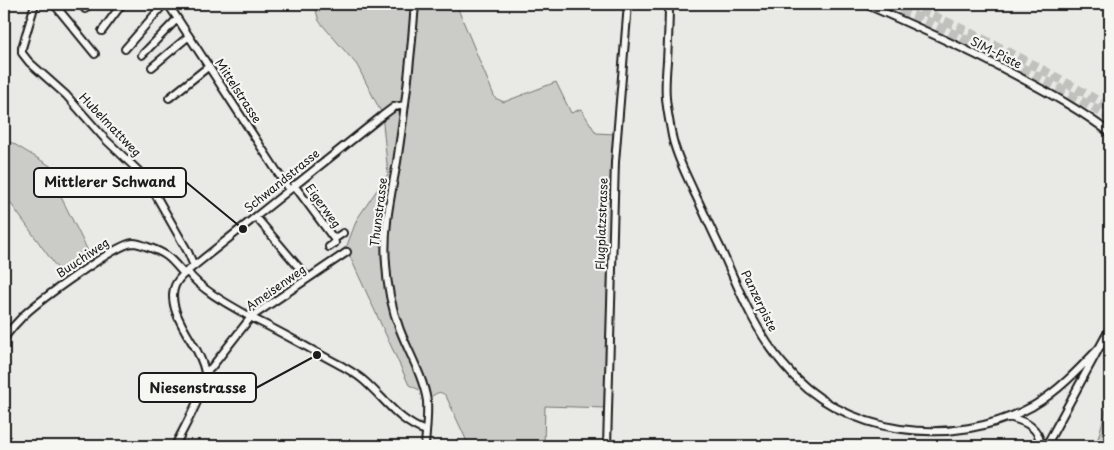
<svg xmlns="http://www.w3.org/2000/svg" width="1114" height="450" viewBox="0 0 1114 450" font-family="'Playpen Sans',sans-serif">
  <rect width="100%" height="100%" fill="#e9e9e5"/>
  <filter id="ink" filterUnits="userSpaceOnUse"><feTurbulence type="fractalNoise" baseFrequency=".02" numOctaves="2"/><feDisplacementMap in="SourceGraphic" scale="10" xChannelSelector="R" yChannelSelector="G"/><feConvolveMatrix kernelMatrix="1 2 1 2 8 2 1 2 1" color-interpolation-filters="sRGB"/></filter>
  <g filter="url(#ink)">
    <path fill="#cbcbc7" stroke="#747472" d="M314,4H456L495,98L504,102L556,82L571,113L581,109L596,133L615,134L612,154L610,197L616,213L606,408L545,406L544,446H469L446,396C439,389 436,394 429,398L426,393L409,385L346,248L357,219L388,174L382,114L357,65L319,21Z
      M4,138L72,179L61,197L92,259L65,279L4,194Z
      M1110,395V446H1096Z"/>
    <g fill="none" stroke-linecap="round" stroke-linejoin="round">
      <path stroke="#c0c0bd" stroke-width="9" stroke-dasharray="9 4.5" stroke-linecap="butt" d="M888,4C964,37 1039,74 1110,118
        M908,4C977,35 1045,69 1110,108"/>
      <g stroke="#1c1c1c" stroke-width="10">
        <path id="minor" d="M35,4L22,48V53L29,62L66,95L105,139L146,178L188,252L194,266
          M54,4L95,54
          M168,4L289,190
          M415,4C411,57 405,110 397,162C391,196 383,229 386,264C387,286 392,309 400,330C409,353 423,376 427,401C428,416 426,431 425,446
          M669,4C669,23 668,42 667,61C666,73 665,86 666,98C667,111 670,124 672,136C676,156 686,174 694,192C703,210 711,229 720,247C738,287 754,330 783,364C842,437 953,450 1033,406C1060,390 1080,368 1101,346
          M865,4C917,27 969,50 1019,77C1051,94 1082,111 1110,133
          M85,9L88,4
          M102,31L122,4
          M125,49L164,4
          M142,55L177,19
          M152,67L189,36
          M169,98L208,67
          M294,185L334,239L335,243L329,247
          M256,217L306,276
          M334,239L343,233
          M187,271C201,291 235,308 256,320C285,334 313,351 342,366C349,370 356,374 362,379C384,397 397,421 426,431
          M4,338C10,330 17,322 24,315C39,301 116,244 133,243C138,243 143,245 148,247C168,254 170,258 184,274
          M205,372L211,368L251,317L347,252
          M1012,418C1027,422 1039,428 1041,446
          M175,446C183,429 205,392 205,375C205,366 200,357 196,349C186,332 164,302 177,282C181,275 188,271 194,266L382,116L394,107L405,105
          M607,446L615,162L628,4
          M1046,446L1110,328"/>
      </g>
      <use href="#minor" stroke="#f6f6f2" stroke-width="6"/>
    </g>
  </g>
  <g text-anchor="middle" stroke-width="4.5" stroke-linejoin="round" paint-order="stroke">
    <g font-size="12" fill="#1c1c1c" stroke="#f6f6f2">
      <text transform="translate(996 53) rotate(27)" y="4">SIM-Piste</text>
      <text transform="translate(238 91) rotate(57)" y="4">Mittelstrasse</text>
      <text transform="translate(110 125) rotate(46)" y="4">Hubelmattweg</text>
      <text transform="translate(282 181) rotate(-39)" y="4">Schwandstrasse</text>
      <text transform="translate(323 206) rotate(54)" y="4">Eigerweg</text>
      <text transform="translate(379 212) rotate(-83)" y="4">Thunstrasse</text>
      <text transform="translate(602 224) rotate(-88)" y="4">Flugplatzstrasse</text>
      <text transform="translate(83 258) rotate(-34)" y="4">Buuchiweg</text>
      <text transform="translate(276 288) rotate(-35)" y="4">Ameisenweg</text>
      <text transform="translate(759 301) rotate(64)" y="4">Panzerpiste</text>
    </g>
  </g>
  <path fill="none" stroke="#1c1c1c" stroke-width="2" d="M243 229L186 182M317 355L256 388"/>
  <g fill="#1c1c1c" stroke="#f6f6f2" stroke-width="2">
    <circle cx="243" cy="229" r="5"/>
    <circle cx="317" cy="355" r="5"/>
  </g>
  <g fill="#f6f6f2" stroke="#1c1c1c" stroke-width="2">
    <rect x="34" y="168" width="152" height="29" rx="5"/>
    <rect x="139" y="373" width="117" height="29" rx="5"/>
  </g>
  <g font-size="14" text-anchor="middle" font-weight="bold" fill="#1c1c1c">
    <text x="110" y="187">Mittlerer Schwand</text>
    <text x="198" y="393">Niesenstrasse</text>
  </g>
  <rect width="1114" height="450" fill="none" stroke="#f6f6f2" stroke-width="20"/>
  <rect x="10" y="10" width="1094" height="430" fill="none" stroke="#1c1c1c" stroke-width="2" filter="url(#ink)"/>
</svg>
